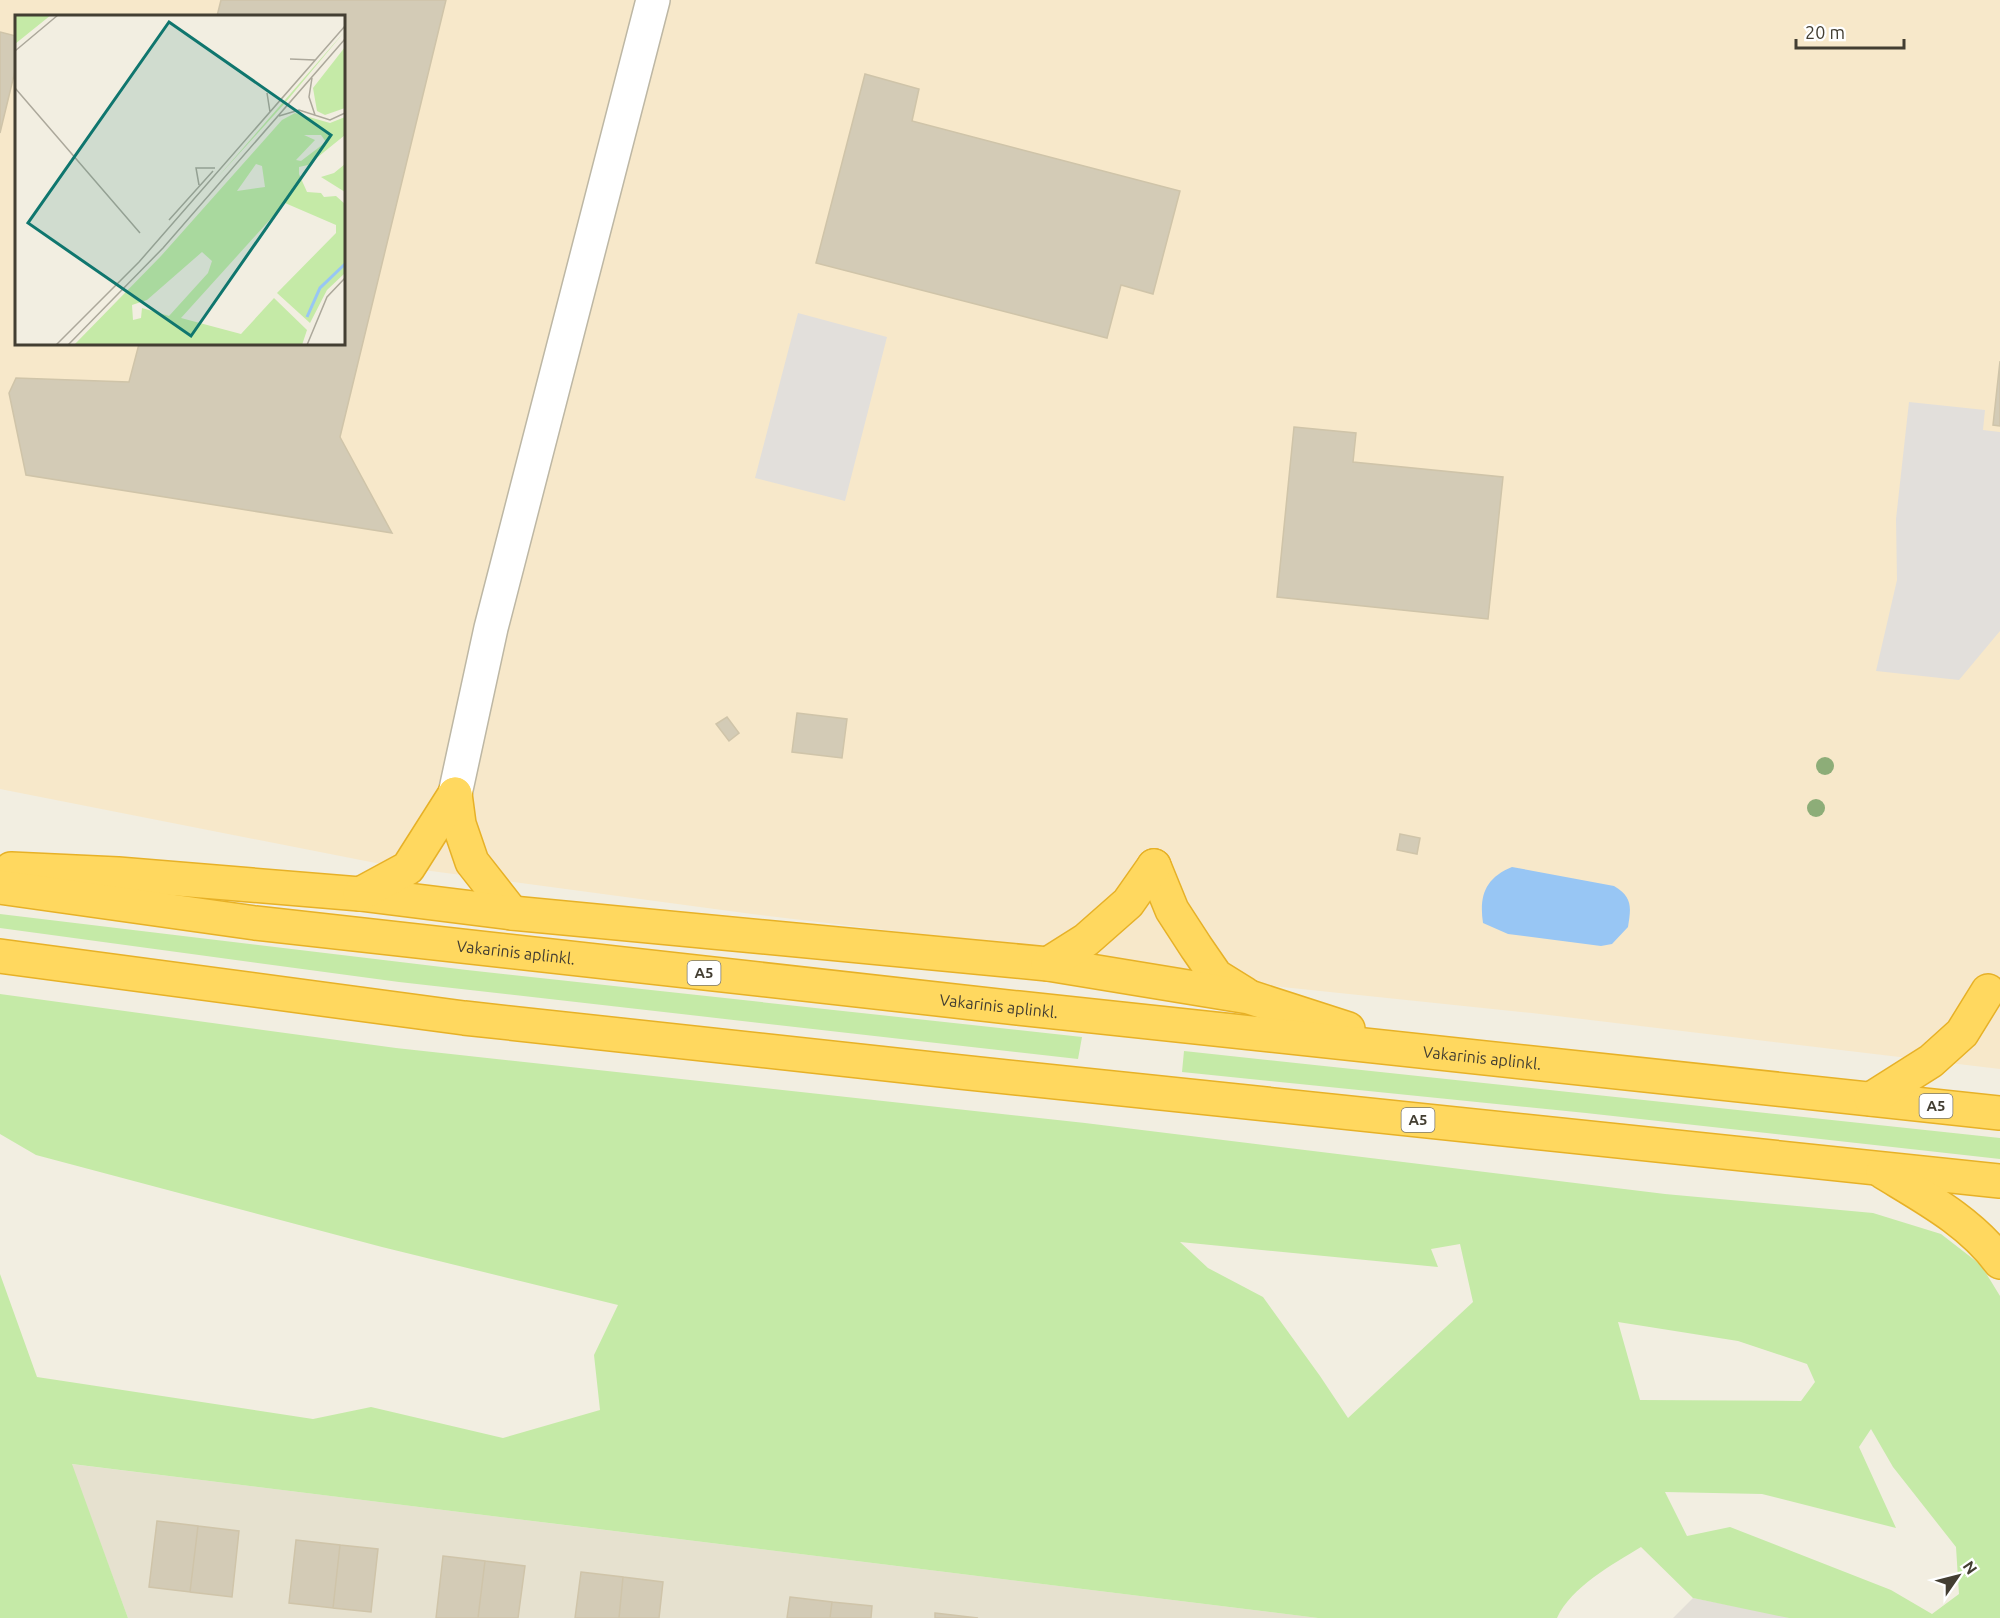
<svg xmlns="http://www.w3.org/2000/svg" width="2000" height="1618" viewBox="0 0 2000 1618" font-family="Ubuntu,sans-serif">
  <rect width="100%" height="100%" fill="#f2eee1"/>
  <path fill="#e6e1cf" d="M71,1464L1318,1618H128Z"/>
  <path fill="#f7e8ca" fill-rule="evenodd" d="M0,0H2000V1069L1532,1013L1282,987L1002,944L752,914L386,865L0,789ZM16,16H344V344H16Z"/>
  <path fill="#e3dfd7" d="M1693,1598L1780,1615L1789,1618H1673Z"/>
  <path fill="#c5eaa7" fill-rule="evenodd" d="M0,914L467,970L1082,1037L1078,1059L399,982L0,928Z
    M0,994L396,1048L1085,1123L1665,1194L1873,1213L1941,1234L1981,1265L2000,1296V1618H1789L1693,1598L1641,1547C1613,1564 1571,1587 1557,1618H1318L72,1464L128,1618H0V1274L37,1377L313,1419L371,1407L503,1438L600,1410L594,1355L618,1305L382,1247L36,1155L0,1134ZM1180,1242L1438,1267L1431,1249L1460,1244L1473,1302L1348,1418L1320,1376L1263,1297L1208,1268ZM1618,1322L1738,1341L1807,1364L1815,1382L1801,1401L1640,1400ZM1871,1429L1893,1467L1956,1547L1959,1594L1932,1614L1891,1590L1730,1527L1687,1536L1665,1492L1762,1494L1896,1528L1859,1447Z
    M1184,1051L2000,1138V1159L1586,1113L1182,1072Z"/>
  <path fill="#e2dfdb" d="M798,313L887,337L845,501L755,478Z
    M1909,402L1985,410L1983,430L2000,432V631L1959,680L1876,671L1897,580L1896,519Z"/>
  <path fill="#98c6f4" d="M1512,867L1614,886C1633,897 1631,908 1628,927L1612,944L1601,946L1508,934L1483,923C1479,896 1485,878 1512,867Z"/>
  <path fill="#d3cbb6" stroke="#cfc4a9" stroke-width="1.5" d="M221,0H446L340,437L392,533L26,475L9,393L16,378L129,382L139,344H344V16H217Z
    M0,32L16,36V67L0,133Z
    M865,74L919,89L912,121L1180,191L1153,294L1121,285L1107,338L816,263Z
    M2000,361V426L1993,425Z
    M1294,427L1356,433L1353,462L1503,477L1488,619L1277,597Z
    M797,713L847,719L842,758L792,752Z
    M727,717L739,733L729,741L716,724Z
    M1400,834L1420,838L1417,854L1397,850Z
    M157,1521L198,1526L190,1592L149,1587Z
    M198,1526L239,1531L232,1597L190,1592Z
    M296,1540L340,1545L333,1608L289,1603Z
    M340,1545L378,1549L371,1612L333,1608Z
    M443,1556L485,1561L478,1618H436Z
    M485,1561L525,1566L518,1618H478Z
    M581,1572L623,1577L619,1618H575Z
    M623,1577L663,1582L659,1618H619Z
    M790,1597L832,1602L830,1618H787Z
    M832,1602L872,1606L871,1618H830Z
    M935,1613L978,1618H935Z"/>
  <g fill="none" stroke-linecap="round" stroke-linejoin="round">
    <g stroke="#bdb7a4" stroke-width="36">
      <path id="street" d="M455,794L491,628L653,0"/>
    </g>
    <g stroke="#e7b127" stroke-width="36">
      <g id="highway">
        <path d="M455,794L459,824L472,862L512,913"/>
        <path d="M1154,866L1172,910L1196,947L1216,976L1245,994"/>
        <path d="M11,869L118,874L360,894L512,913L1048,964L1249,997L1348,1029"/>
        <path id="s1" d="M0,887L255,923L1018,1008L2000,1113"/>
        <path d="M360,894L408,868L455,794"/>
        <path d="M0,956L464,1018L960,1072L2000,1181"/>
        <path d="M1048,964L1086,940L1128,903L1154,866"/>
        <path d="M1871,1099L1931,1061L1962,1033L1988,991"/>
        <path d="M1883,1172C1924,1197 1971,1222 2000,1262"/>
      </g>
    </g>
    <use href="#street" stroke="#fff" stroke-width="33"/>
    <use href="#highway" stroke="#ffd85f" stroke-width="33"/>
  </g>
  <g fill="#8dad78">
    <circle cx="1825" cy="766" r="9"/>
    <circle cx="1816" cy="808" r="9"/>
  </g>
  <g text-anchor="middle" stroke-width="6" stroke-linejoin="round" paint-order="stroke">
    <g fill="#fff" stroke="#7b7870" stroke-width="1.5">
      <rect x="687.5" y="961" width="33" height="24" rx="4.5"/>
      <rect x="1919.5" y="1094" width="33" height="24" rx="4.5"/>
      <rect x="1401.5" y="1108" width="33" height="24" rx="4.5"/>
    </g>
    <g font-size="15" font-weight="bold" fill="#433e32">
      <text x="704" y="978">A5</text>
      <text x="1936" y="1111">A5</text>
      <text x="1418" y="1125">A5</text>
    </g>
    <g font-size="16" fill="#433e32" stroke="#fff">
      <text dy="6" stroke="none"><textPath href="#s1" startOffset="520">Vakarinis aplinkl.</textPath></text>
      <text dy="6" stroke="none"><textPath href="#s1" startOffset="1006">Vakarinis aplinkl.</textPath></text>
      <text dy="6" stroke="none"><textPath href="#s1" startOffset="1492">Vakarinis aplinkl.</textPath></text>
    </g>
  </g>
  <g transform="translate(15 15)">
    <rect width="330" height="330" fill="#f2eee1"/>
    <path d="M0,0H36L0,29ZM330,16L270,88L202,163ZM330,32V93L310,100L302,96L298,73ZM280,98L315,108L330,102V120L293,150L284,152V159L292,177L306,178L309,182L321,181L330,189V258L312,275L295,308L262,278L321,218V210L270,188L166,303L226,319L259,283L292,315L287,330H59L146,241L267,105ZM289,120H306L311,127L286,146L281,145L300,125ZM241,149L247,151L250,172L222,176ZM187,237L197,246L193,258L154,301L127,293L126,303L118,305L117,290L132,285ZM330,149V177L306,162L319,158Z" fill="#c5eaa7" fill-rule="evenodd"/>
    <path fill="none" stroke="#98c6f4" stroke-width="3" d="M292,302L305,273L330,249"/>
    <path fill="none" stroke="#aca89b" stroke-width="1.5" d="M0,36L43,0M275,44L300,45M297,63L294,82L300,100M0,73L125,218M252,78L255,97M264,101L284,95L315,105L330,98M184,170L181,153H200M154,205L198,156M41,330L124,247L330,11M53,330L148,233L330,24M292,330L312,282L330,263"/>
    <path fill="#0f766e" fill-opacity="0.15" stroke="#0f766e" stroke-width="3" d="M154,7L316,120L176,321L13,208Z"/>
    <rect width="330" height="330" fill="none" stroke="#433e32" stroke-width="3"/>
  </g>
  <g transform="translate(1958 1576) rotate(55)" stroke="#ffffff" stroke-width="4.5" paint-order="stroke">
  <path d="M0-4.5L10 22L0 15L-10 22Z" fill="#433e32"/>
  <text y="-9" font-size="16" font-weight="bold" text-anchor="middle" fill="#433e32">N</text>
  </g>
  <path d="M1796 39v9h108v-9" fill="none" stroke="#433e32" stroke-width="3"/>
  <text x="1805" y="39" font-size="18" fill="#433e32" stroke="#ffffff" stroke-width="4.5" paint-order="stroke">20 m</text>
</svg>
